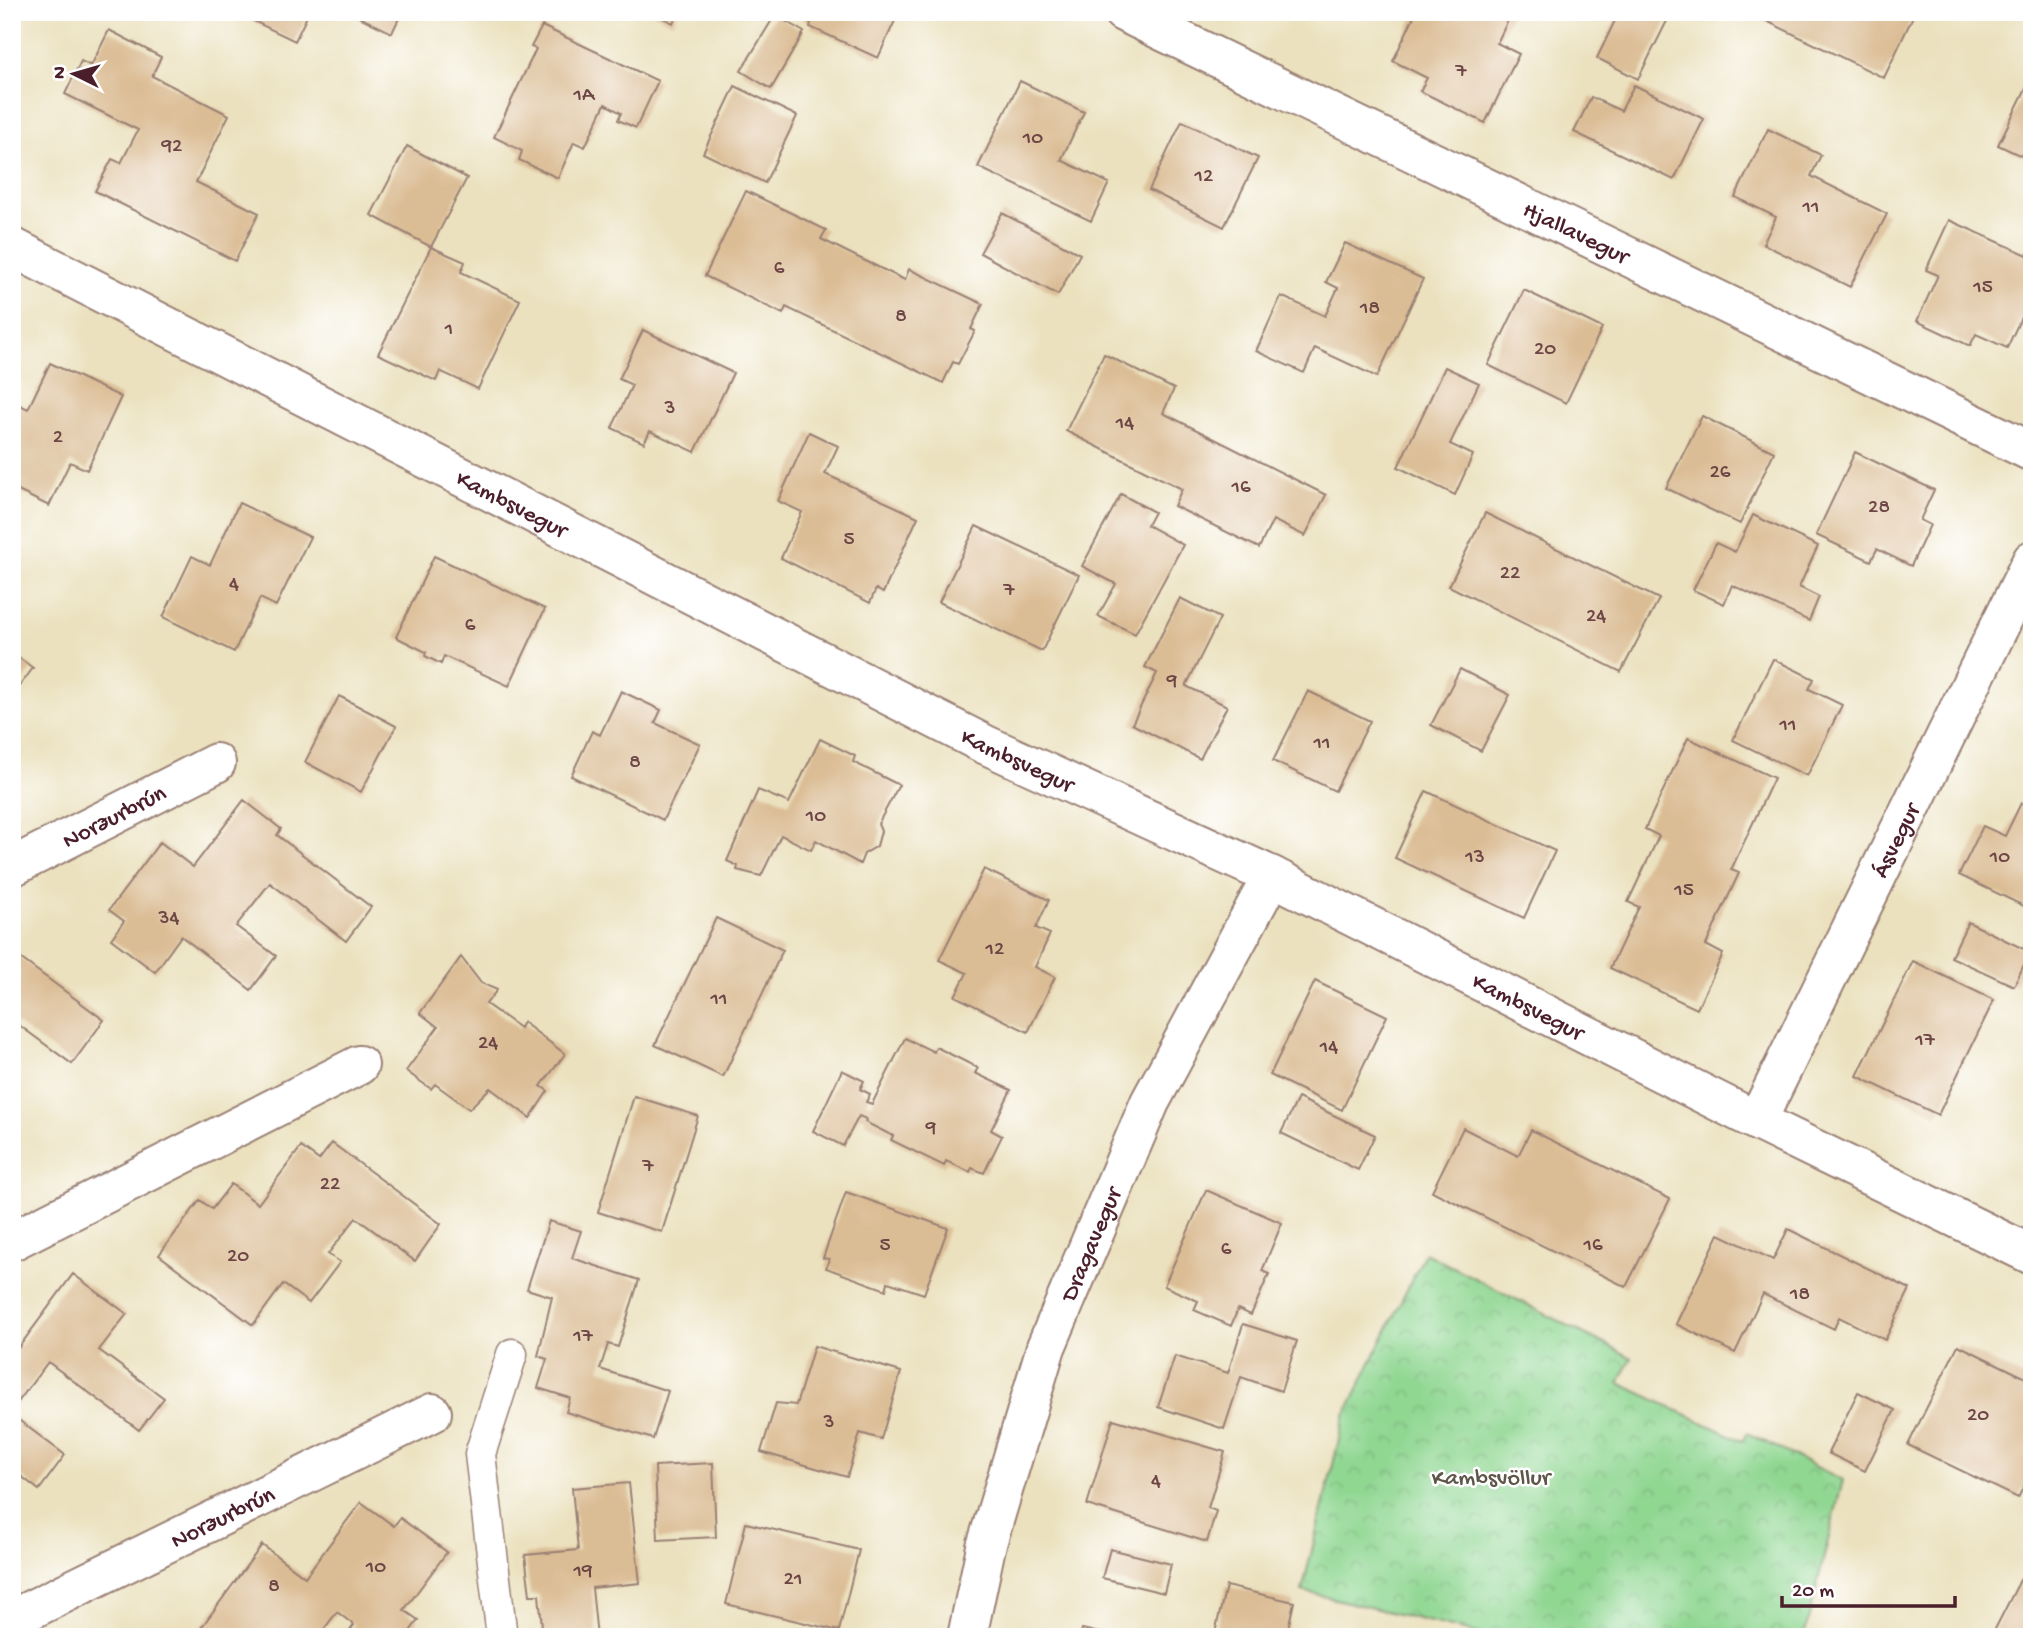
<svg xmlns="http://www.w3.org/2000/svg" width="2044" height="1649" viewBox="0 0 2044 1649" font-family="'Gochi Hand',sans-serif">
  <defs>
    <pattern id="park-crowns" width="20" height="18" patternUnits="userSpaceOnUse" patternTransform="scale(1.75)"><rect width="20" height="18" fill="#90d792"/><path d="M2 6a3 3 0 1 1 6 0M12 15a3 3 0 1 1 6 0" fill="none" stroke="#7eb87e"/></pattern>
  </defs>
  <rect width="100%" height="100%" fill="#fff"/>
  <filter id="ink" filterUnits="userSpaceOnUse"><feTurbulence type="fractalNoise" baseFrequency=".0143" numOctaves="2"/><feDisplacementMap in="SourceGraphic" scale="14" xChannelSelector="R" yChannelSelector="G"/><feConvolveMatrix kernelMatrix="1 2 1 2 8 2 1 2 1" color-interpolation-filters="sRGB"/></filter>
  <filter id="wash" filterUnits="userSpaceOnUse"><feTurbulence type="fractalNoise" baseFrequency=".00686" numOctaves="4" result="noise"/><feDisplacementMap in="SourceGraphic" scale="28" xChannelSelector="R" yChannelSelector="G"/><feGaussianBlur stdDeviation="1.57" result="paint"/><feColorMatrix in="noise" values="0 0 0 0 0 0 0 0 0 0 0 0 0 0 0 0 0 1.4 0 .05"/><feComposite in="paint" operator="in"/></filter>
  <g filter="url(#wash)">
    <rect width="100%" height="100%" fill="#ebe1be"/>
    <path fill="url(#park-crowns)" stroke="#6d7b5e" stroke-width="2" d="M1425,1253L1632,1358L1619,1383L1742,1441L1747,1433L1843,1480L1804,1637H1493L1302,1591L1345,1415Z"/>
    <g id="blocks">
      <path fill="#dbbd95" d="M235,12H309L295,41Z
        M349,12H402L392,33Z
        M651,12H678L673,23Z
        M806,12H899L878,58L810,27L811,23L803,19Z
        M1416,12H1512L1497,43L1519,54L1485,123L1420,91L1427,78L1393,61Z
        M1619,12H1654L1668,19L1638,79L1597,58Z
        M1748,12H1915L1884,78Z
        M775,15L804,32L771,89L741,71Z
        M542,26L658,81L636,128L618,120L621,113L605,104L585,147L574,142L558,178L519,160L522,151L494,137L536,49L531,47Z
        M109,30L161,57L152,76L229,115L196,182L259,213L235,261L95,191L112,159L121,163L138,130L65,94L81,61L91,66Z
        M2032,76V161L1998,145Z
        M1020,81L1084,112L1061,160L1109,183L1091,221L978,167Z
        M1634,85L1704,119L1674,180L1574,132L1591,97L1621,111Z
        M735,86L797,116L765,183L703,153Z
        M1182,121L1258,158L1224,227L1149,190Z
        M1768,129L1821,155L1811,176L1887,214L1850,287L1763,244L1776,217L1735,197Z
        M407,146L467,178L431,247L371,215Z
        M746,191L826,230L821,239L853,255L905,280L909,269L983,304L971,329L975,331L958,364L953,362L943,383L786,307L783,314L705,276Z
        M1002,213L1080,254L1058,295L980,253Z
        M1949,220L2032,257V294L2007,348L1976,334L1970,346L1917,321L1938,275L1926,270Z
        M1345,243L1423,279L1377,377L1315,348L1304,373L1256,351L1281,296L1325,316L1338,288L1326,282Z
        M431,247L465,262L461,272L520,300L478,389L440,371L436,381L378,354Z
        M1524,290L1602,328L1566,403L1488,365Z
        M643,330L733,373L695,452L650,431L644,443L612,428L632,385L619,379Z
        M1104,354L1174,389L1163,413L1326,495L1305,536L1273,520L1259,548L1174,506L1182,489L1066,431Z
        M50,363L121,397L87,470L70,462L49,506L12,488V401L28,409Z
        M1445,367L1479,383L1450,444L1473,455L1455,495L1398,467Z
        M1702,416L1774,452L1740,524L1666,488Z
        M809,432L838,446L825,474L918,517L883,593L876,589L870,603L781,558L802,512L778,501Z
        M1855,452L1934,490L1920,520L1930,525L1911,566L1877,549L1871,561L1816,535Z
        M1121,494L1154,512L1147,525L1183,545L1135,634L1098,616L1116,584L1082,566Z
        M239,503L310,537L276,606L260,598L234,652L163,617L192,556L210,565Z
        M1485,513L1659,599L1621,672L1449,586Z
        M1753,515L1818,546L1799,587L1819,597L1809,621L1732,585L1724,604L1693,590L1716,543L1735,552Z
        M976,526L1079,575L1042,651L939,602Z
        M434,556L545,609L509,686L444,656L441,664L425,656L426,652L396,637Z
        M1180,598L1220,618L1186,686L1227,706L1200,759L1132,724L1157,673L1145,667Z
        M12,653L33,668L12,696Z
        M1773,659L1814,679L1809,689L1842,705L1807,776L1733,740Z
        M1460,669L1510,695L1481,751L1431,725Z
        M621,691L661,710L655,723L700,744L663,820L571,776L592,731L600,735Z
        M1308,691L1370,721L1335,791L1273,761Z
        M339,696L396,726L361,792L305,762Z
        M1688,738L1774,778L1731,870L1739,873L1706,945L1723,954L1697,1009L1610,968L1639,907L1628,902L1659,836L1645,829Z
        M820,739L855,756L853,762L899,785L878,824L881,831L877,846L864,854L860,864L816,840L811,850L781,835L761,876L737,870L738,866L727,861L758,790L789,803Z
        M1426,791L1555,851L1524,918L1395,858Z
        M244,800L281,829L277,835L371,907L346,941L270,883L236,926L276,956L251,990L181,936L155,972L111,939L124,921L109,910L160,842L193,867Z
        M2021,803L2032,808V910L1959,875L1983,826L2005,836Z
        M984,869L1049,900L1036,928L1050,934L1035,967L1055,977L1028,1032L955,996L967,973L939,960Z
        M716,918L783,950L723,1077L655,1045Z
        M1968,922L2030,952L2014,986L1951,957Z
        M12,952L104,1020L72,1064L12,1020Z
        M461,957L481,983L497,990L486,1004L520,1028L523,1022L565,1054L541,1086L548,1091L530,1118L490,1088L469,1109L435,1084L431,1089L406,1071L438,1027L420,1013Z
        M1913,961L1994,1000L1938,1115L1857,1076Z
        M1315,981L1387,1016L1342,1110L1270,1075Z
        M905,1038L934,1052L936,1047L978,1068L975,1073L1011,1090L991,1130L1002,1136L984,1173L972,1168L970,1172L946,1161L944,1166L891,1140L893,1136L865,1122L866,1119L859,1116L843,1146L813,1131L842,1070L864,1081L860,1089L870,1094L866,1102L872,1104Z
        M634,1096L698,1116L662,1232L598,1212Z
        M1298,1098L1375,1135L1358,1170L1281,1133Z
        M1463,1128L1518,1156L1531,1130L1670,1199L1626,1287L1432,1191Z
        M332,1143L441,1224L415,1261L356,1218L328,1254L340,1262L309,1303L283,1284L253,1325L159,1255L200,1200L212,1209L231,1184L258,1204L301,1147L319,1160Z
        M1206,1190L1282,1223L1262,1271L1269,1274L1251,1315L1238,1309L1231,1326L1194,1310L1198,1301L1164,1286Z
        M846,1192L948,1228L924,1294L888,1282L886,1290L826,1268L829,1259L823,1258Z
        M549,1221L581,1231L572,1258L639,1280L618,1347L608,1344L600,1369L668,1391L653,1439L566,1412L570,1398L538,1388L547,1359L538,1356L552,1297L527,1289Z
        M1788,1229L1910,1289L1885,1340L1839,1317L1834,1329L1763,1294L1735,1353L1676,1324L1719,1234L1773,1260Z
        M73,1274L127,1314L99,1350L164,1398L139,1430L48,1362L12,1410V1342L19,1347Z
        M1243,1324L1297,1341L1281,1391L1241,1377L1224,1429L1158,1407L1175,1356L1228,1373Z
        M1958,1345L2032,1381V1470L2018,1498L1908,1445Z
        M814,1346L901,1372L881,1439L860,1433L847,1477L761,1452L776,1403L796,1405Z
        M1858,1392L1895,1410L1865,1471L1828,1453Z
        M12,1415L65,1455L39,1490L12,1469Z
        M1113,1419L1225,1452L1208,1508L1216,1511L1207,1542L1087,1505Z
        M713,1463L716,1537L658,1540L655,1466Z
        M629,1483L640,1583L592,1588L597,1637H543L539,1595H530L525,1555L578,1550L572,1488Z
        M361,1502L394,1526L400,1518L447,1552L404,1610L418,1620L406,1637H356L349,1632L354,1625L337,1612L318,1637L195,1636L262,1545L305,1577Z
        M746,1523L859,1550L839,1631L726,1604Z
        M1110,1549L1171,1564L1164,1593L1102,1578Z
        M2020,1580L2032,1586V1637H1991Z
        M1226,1586L1294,1602L1286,1637H1214Z
        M1082,1629L1113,1636V1637H1080Z"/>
    </g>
  </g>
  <g filter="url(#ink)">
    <use href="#blocks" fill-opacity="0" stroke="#9a8074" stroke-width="2"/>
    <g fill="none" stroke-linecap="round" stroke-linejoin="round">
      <g stroke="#9a8074" stroke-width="33">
        <path id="lane" d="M502,1637L480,1454L512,1354"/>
      </g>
      <g stroke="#9a8074" stroke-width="42">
        <g id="street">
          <path id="s1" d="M1123,12L2032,452"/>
          <path id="s2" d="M12,247L984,744L1272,876L1757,1121L2032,1255"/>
          <path id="s3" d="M12,867L216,763"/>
          <path id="s4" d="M1757,1121L2032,560"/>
          <path d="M12,1241L359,1065"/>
          <path id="s5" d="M12,1619L432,1413"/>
          <path id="s6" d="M967,1637L986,1547L1046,1347L1150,1102L1272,876"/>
        </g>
      </g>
      <use href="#lane" stroke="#fff" stroke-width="30"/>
      <use href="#street" stroke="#fff" stroke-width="38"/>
    </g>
  </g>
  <g text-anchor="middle" stroke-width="5" stroke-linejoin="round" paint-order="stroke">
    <g font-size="21" fill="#6e4646">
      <text x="1461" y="76">7</text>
      <text x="584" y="100">1A</text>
      <text x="1033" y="143">10</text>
      <text x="172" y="151">92</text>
      <text x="1204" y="181">12</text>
      <text x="1811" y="212">11</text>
      <text x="779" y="273">6</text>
      <text x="1983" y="292">15</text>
      <text x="1370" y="313">18</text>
      <text x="901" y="321">8</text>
      <text x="449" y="334">1</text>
      <text x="1545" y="354">20</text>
      <text x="670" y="413">3</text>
      <text x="1125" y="428">14</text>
      <text x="58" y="442">2</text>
      <text x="1720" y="477">26</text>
      <text x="1241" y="492">16</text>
      <text x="1879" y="512">28</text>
      <text x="849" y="544">5</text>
      <text x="1510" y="578">22</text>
      <text x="234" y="589">4</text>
      <text x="1009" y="595">7</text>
      <text x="1596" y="621">24</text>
      <text x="470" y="630">6</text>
      <text x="1172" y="686">9</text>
      <text x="1788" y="730">11</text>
      <text x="1322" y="748">11</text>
      <text x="635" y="767">8</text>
      <text x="816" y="821">10</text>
      <text x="1475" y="862">13</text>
      <text x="2000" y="862">10</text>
      <text x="1684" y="895">15</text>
      <text x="169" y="923">34</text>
      <text x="995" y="954">12</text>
      <text x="719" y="1004">11</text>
      <text x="1925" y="1045">17</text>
      <text x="488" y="1048">24</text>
      <text x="1329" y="1052">14</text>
      <text x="931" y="1133">9</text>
      <text x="648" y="1171">7</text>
      <text x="330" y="1189">22</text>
      <text x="885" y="1250">5</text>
      <text x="1593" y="1250">16</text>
      <text x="1226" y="1254">6</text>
      <text x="238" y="1261">20</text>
      <text x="1800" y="1299">18</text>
      <text x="583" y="1341">17</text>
      <text x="1978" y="1420">20</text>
      <text x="829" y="1427">3</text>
      <text x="1156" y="1486">4</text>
      <text x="376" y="1572">10</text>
      <text x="583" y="1576">19</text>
      <text x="793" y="1584">21</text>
      <text x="274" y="1591">8</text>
    </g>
    <g font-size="24" fill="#4a1f2b" stroke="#fff">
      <text dy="8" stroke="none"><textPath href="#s1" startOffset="504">Hjallavegur</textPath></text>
      <text dy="8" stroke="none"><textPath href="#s2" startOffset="562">Kambsvegur</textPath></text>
      <text dy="8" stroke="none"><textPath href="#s2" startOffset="1129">Kambsvegur</textPath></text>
      <text dy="8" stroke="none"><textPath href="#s3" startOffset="114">Norðurbrún</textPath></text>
      <text dy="8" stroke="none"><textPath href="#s4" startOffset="313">Ásvegur</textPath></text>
      <text dy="8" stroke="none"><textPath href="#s2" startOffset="1696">Kambsvegur</textPath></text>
      <text dy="8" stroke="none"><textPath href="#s6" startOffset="413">Dragavegur</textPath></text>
      <text dy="8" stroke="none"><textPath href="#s5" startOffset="234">Norðurbrún</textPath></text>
    </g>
    <g font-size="24" fill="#5f564a" stroke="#fff">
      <text x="1491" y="1484">Kambsvöllur</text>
    </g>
  </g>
  <rect width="2044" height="1649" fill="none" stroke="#fff" stroke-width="42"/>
  <g transform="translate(74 74) rotate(275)" stroke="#ffffff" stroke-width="5" paint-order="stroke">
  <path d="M0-5L12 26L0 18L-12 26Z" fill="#4a1f2b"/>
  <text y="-10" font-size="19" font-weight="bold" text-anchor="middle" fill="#4a1f2b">N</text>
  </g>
  <path d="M1782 1596v10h173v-10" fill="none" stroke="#4a1f2b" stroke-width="3.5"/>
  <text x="1792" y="1596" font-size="21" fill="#4a1f2b" stroke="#ffffff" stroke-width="5" paint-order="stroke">20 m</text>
</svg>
